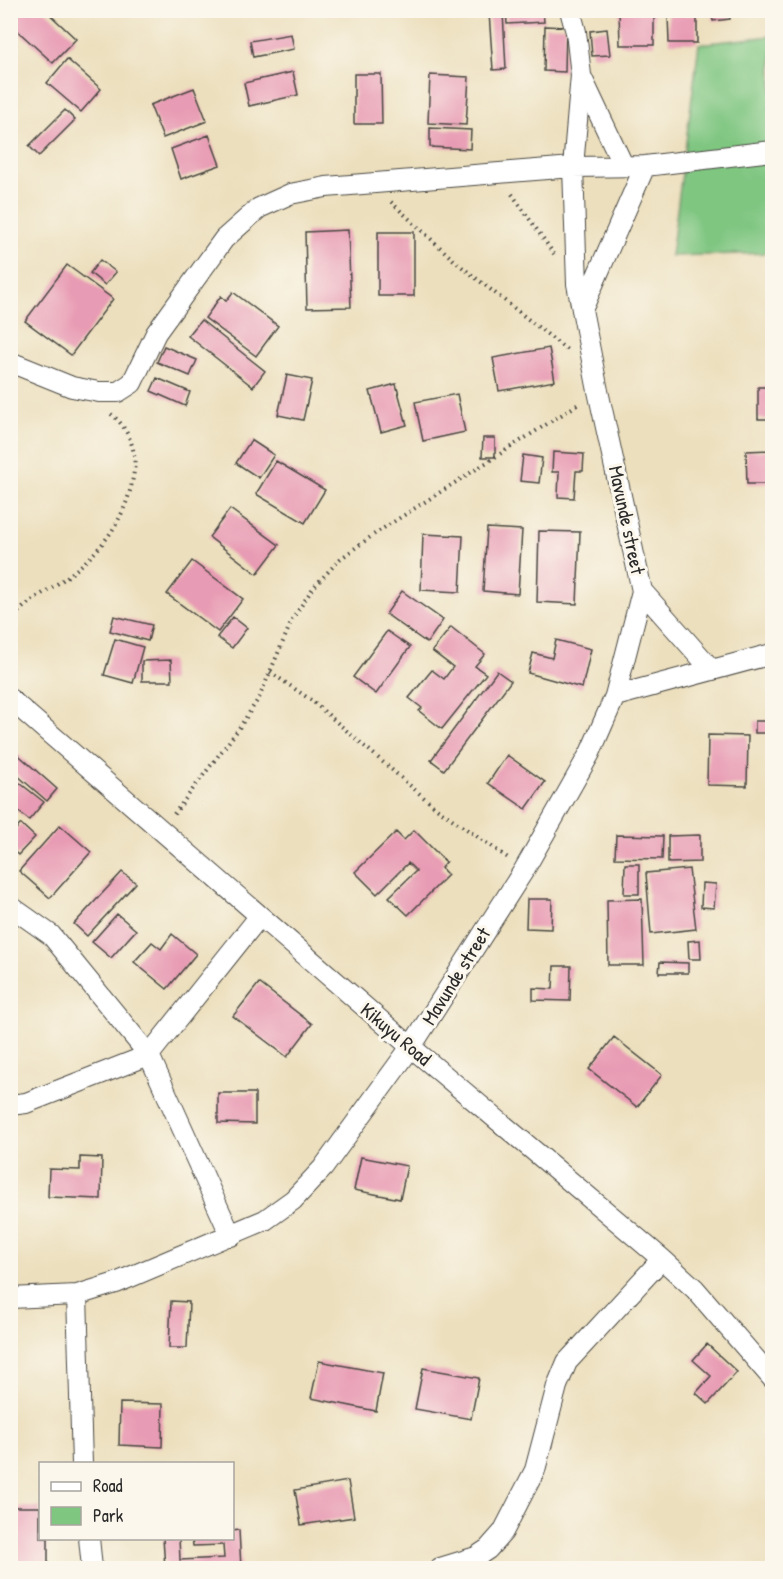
<svg xmlns="http://www.w3.org/2000/svg" width="783" height="1579" viewBox="0 0 783 1579" font-family="'Patrick Hand',sans-serif">
  <rect width="100%" height="100%" fill="#fbf7ec"/>
  <filter id="ink" filterUnits="userSpaceOnUse"><feTurbulence type="fractalNoise" baseFrequency=".0167" numOctaves="2"/><feDisplacementMap in="SourceGraphic" scale="12" xChannelSelector="R" yChannelSelector="G"/><feConvolveMatrix kernelMatrix="1 2 1 2 8 2 1 2 1" color-interpolation-filters="sRGB"/></filter>
  <filter id="wash" filterUnits="userSpaceOnUse"><feTurbulence type="fractalNoise" baseFrequency=".008" numOctaves="4" result="noise"/><feDisplacementMap in="SourceGraphic" scale="24" xChannelSelector="R" yChannelSelector="G"/><feGaussianBlur stdDeviation="1.35" result="paint"/><feColorMatrix in="noise" values="0 0 0 0 0 0 0 0 0 0 0 0 0 0 0 0 0 1.4 0 .05"/><feComposite in="paint" operator="in"/></filter>
  <g filter="url(#wash)">
    <rect width="100%" height="100%" fill="#ecdfbd"/>
    <path fill="#7fc681" stroke="#557856" stroke-width="1.5" d="M772,36V253L671,256L699,44Z"/>
    <g id="blocks">
      <path fill="#e89bb4" d="M13,10H45L76,39L53,63L10,24Z
        M506,10H543L544,22L507,24Z
        M619,10H654V45H620Z
        M711,10H729L730,19L713,21Z
        M503,12L506,69L493,70L489,13Z
        M668,15H697V43H669Z
        M545,26L566,27L565,72L544,71Z
        M607,29L610,55L592,56L590,31Z
        M291,34L294,49L253,57L250,41Z
        M67,59L101,89L81,112L47,83Z
        M293,72L298,95L249,106L244,83Z
        M354,74H381L382,124H354Z
        M430,75L469,77L466,125L428,123Z
        M194,88L207,121L163,138L150,105Z
        M65,110L75,120L39,156L29,146Z
        M430,128L471,130L470,149L430,147Z
        M209,135L220,165L181,179L171,149Z
        M348,230L351,307L307,308L305,232Z
        M378,232H414V296H378Z
        M100,260L116,272L105,285L90,273Z
        M67,265L113,299L71,355L25,321Z
        M233,292L278,326L256,356L205,318L221,296L226,301Z
        M201,320L265,371L253,387L188,336Z
        M164,346L197,360L190,376L157,362Z
        M549,348L555,381L499,391L493,358Z
        M287,375L312,380L303,420L278,415Z
        M157,378L190,392L185,406L151,391Z
        M396,384L407,425L381,432L370,391Z
        M758,387H772V419H758Z
        M457,394L465,432L423,441L415,402Z
        M483,438H495V457H482Z
        M251,440L274,455L259,478L236,463Z
        M772,450V484H747L746,451Z
        M553,452L584,454L583,471H576L574,498L558,497L559,472H552Z
        M523,455L542,458L539,483L520,481Z
        M276,461L325,490L305,523L256,494Z
        M230,509L279,545L257,574L209,537Z
        M487,528L522,530L518,594L483,591Z
        M539,531L580,532L577,604L537,602Z
        M423,534L463,536L460,592L421,590Z
        M192,561L243,599L218,632L167,594Z
        M402,591L443,620L427,643L386,614Z
        M114,616L152,625L148,641L110,631Z
        M233,617L247,628L232,648L217,637Z
        M451,627L485,654L475,666L486,674L442,729L419,711L422,708L409,698L432,670L444,679L453,667L432,651Z
        M387,631L410,647L376,694L353,677Z
        M115,639L143,647L133,683L104,675Z
        M556,640L591,649L582,688L528,673L533,653L552,658Z
        M171,660L172,681H142V661Z
        M497,671L511,681L444,770L431,760Z
        M755,721H768V733H755Z
        M708,735L748,736L747,786L707,785Z
        M14,751L57,789L47,801L10,769V754Z
        M507,755L545,782L526,809L488,783Z
        M771,766H772V786H770Z
        M16,780L44,802L29,820L10,805V787Z
        M21,824L35,837L18,855L10,848V835Z
        M60,825L91,852L50,898L19,871Z
        M414,830L446,862L441,868L448,875L408,915L389,897L416,871L408,863L377,894L355,872L396,832L404,840Z
        M616,835L663,836L662,859L615,858Z
        M700,835V862L668,863V836Z
        M625,864H639V894H624Z
        M689,869L696,929L651,934L646,873Z
        M122,872L136,883L87,936L74,924Z
        M702,883L716,884L714,908L701,907Z
        M527,899H552L551,929L526,928Z
        M642,899L644,965H608L607,900Z
        M117,914L136,930L111,958L92,942Z
        M172,934L196,954L167,989L134,962L152,942L161,949Z
        M700,940L701,959H689L688,941Z
        M660,962L688,963V973H659Z
        M554,966H571L570,1001L533,1000V988L553,989Z
        M259,983L312,1024L287,1057L233,1016Z
        M614,1037L662,1075L637,1107L589,1069Z
        M218,1093H255V1124L218,1123Z
        M80,1157L102,1158L101,1199L48,1197L49,1169L80,1170Z
        M361,1157L407,1166L400,1199L354,1190Z
        M171,1301L189,1302L187,1348H169Z
        M707,1344L737,1372L708,1404L696,1393L711,1376L693,1360Z
        M319,1361L383,1373L376,1411L311,1398Z
        M423,1368L479,1378L471,1419L415,1409Z
        M120,1403L163,1404L162,1447L119,1445Z
        M348,1481L354,1517L301,1525L295,1490Z
        M13,1507H40V1538H48V1568H12Z
        M239,1530L241,1568H165L163,1538H179L180,1560L224,1558L223,1545L193,1546L192,1538H232V1531Z"/>
    </g>
  </g>
  <g filter="url(#ink)">
    <use href="#blocks" fill-opacity="0" stroke="#484641" stroke-width="1.5"/>
    <g fill="none" stroke-linecap="round" stroke-linejoin="round">
      <g stroke="#484641" stroke-width="22">
        <path id="minor" d="M582,78L623,165
          M582,310L645,166
          M10,362L72,387L99,392H118L132,383L156,333L224,239L259,208L290,194L326,187L573,167L645,166L772,151
          M642,591L711,669
          M615,696L772,654
          M10,699L411,1047L662,1259L695,1289L772,1378
          M10,906L51,935L149,1055L231,1236
          M10,1105L26,1103L149,1055L259,917
          M77,1295L82,1464
          M10,1298L77,1295L116,1283L265,1220L293,1200L323,1168L411,1047L524,870L590,753L615,696L642,591L598,391L577,284L573,167L581,75L576,32L570,10
          M89,1538L92,1568
          M440,1568L476,1557L488,1549L503,1532L535,1470L557,1386L567,1362L662,1259"/>
      </g>
      <path stroke="#484641" stroke-width="4" stroke-dasharray="1.5 4.5" stroke-linecap="butt" d="M512,194L554,254
        M391,202L457,263L567,350
        M10,621C24,604 39,596 57,584C98,556 127,522 134,471C137,450 128,427 111,414
        M270,672L311,700L435,807L508,858
        M174,814L237,731L259,698L293,618L313,588L340,559L376,533L580,403"/>
      <use href="#minor" stroke="#fff" stroke-width="20"/>
    </g>
  </g>
  <g text-anchor="middle" stroke-width="6" stroke-linejoin="round" paint-order="stroke">
    <g font-size="20" fill="#2b2b2b" stroke="#fbf7ec">
      <text transform="translate(627 520) rotate(78)" y="7">Mavunde street</text>
      <text transform="translate(456 976) rotate(-58)" y="7">Mavunde street</text>
      <text transform="translate(396 1034) rotate(40)" y="7">Kikuyu Road</text>
    </g>
  </g>
  <rect width="783" height="1579" fill="none" stroke="#fbf7ec" stroke-width="36"/>
  <rect x="39" y="1462" width="195" height="78" fill="#fbf7ec" stroke="#a8a59f" stroke-width="1.5"/>
  <rect x="51" y="1482" width="30" height="9" fill="#ffffff" stroke="#a8a59f" stroke-width="1.5"/>
  <text x="93" y="1492" font-size="18" fill="#2b2b2b">Road</text>
  <rect x="51" y="1507" width="30" height="18" fill="#7fc681" stroke="#a8a59f" stroke-width="1.5"/>
  <text x="93" y="1522" font-size="18" fill="#2b2b2b">Park</text>
</svg>
